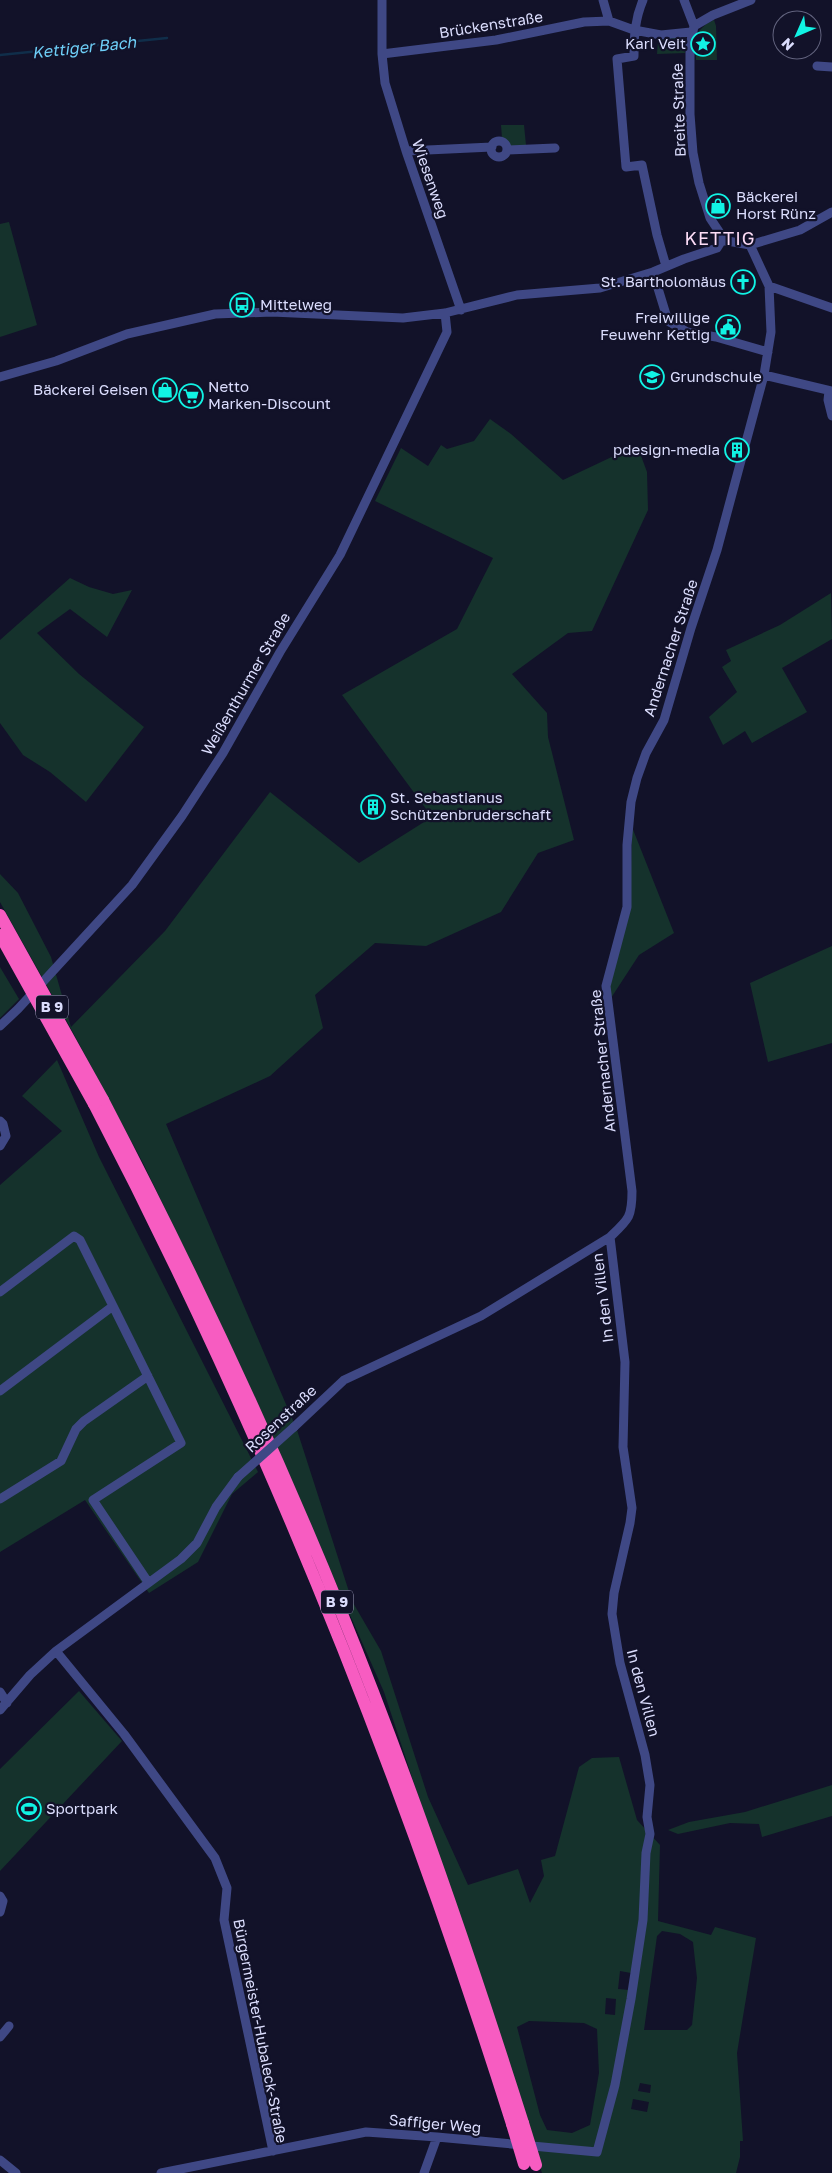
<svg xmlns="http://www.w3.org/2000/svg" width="832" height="2173" viewBox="0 0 832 2173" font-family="'Golos Text',sans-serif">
  <rect width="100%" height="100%" fill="#121229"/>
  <path fill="#15322c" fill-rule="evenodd" d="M714,20L716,26L717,60H696V34L706,24Z
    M679,37L684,41L685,53L657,54L658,40Z
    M501,125H524L526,145L512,147L502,138Z
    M9,222L37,325L0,337V224Z
    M490,419L511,434L563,480L637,445L647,472L648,510L592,631L568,633L512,674L547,713L548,737L574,840L538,853L501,912L426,946L375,943L315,995L323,1028L270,1076L166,1124L297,1430L352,1601L381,1651L428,1797L468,1885L518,1869L530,1903L544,1876L541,1860L555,1856L579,1767L592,1758L619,1757L637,1820L660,1845L658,1921L711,1935L715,1927L756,1938L737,2053L743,2141H740V2157L736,2173H542L384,1692L233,1350L143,1163L70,1027L0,902V874L18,893L51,957L71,1027L165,931L270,792L359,863L432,817L342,695L457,629L493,558L375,501L401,448L428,466L441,445L447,449L474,441ZM662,1931L680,1934L693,1942L697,1978L692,2025L687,2030H644L657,1936ZM620,1971L631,1973L629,1990L618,1989ZM606,1998L616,1999L615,2015L605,2014ZM529,2021L584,2023L597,2029L599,2073L590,2125L572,2133L547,2130L540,2115L517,2027ZM640,2083L651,2085L650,2093L638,2091ZM633,2099L649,2102L647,2112L631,2109Z
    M70,578L89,587L113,594L132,590L107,637L70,609L37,633L79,674L144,727L86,802L50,772L23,755L0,723V640Z
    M831,593L832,639L782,668L807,712L752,743L745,731L723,745L709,717L737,692L722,667L731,661L726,650L780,625Z
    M632,827L674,933L639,955L611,998L609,984L630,907Z
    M832,946V1043L768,1062L750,983Z
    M0,967L19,999L0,1018Z
    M57,1060L99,1157L258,1472L232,1494L198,1562L149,1593L85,1500L0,1552V1185L62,1131L22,1096Z
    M79,1691L122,1741L0,1871V1769Z
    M832,1785V1816L762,1837L759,1824L730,1823L678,1834L668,1830L689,1822L745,1812Z"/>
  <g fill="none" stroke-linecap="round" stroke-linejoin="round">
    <path stroke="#102e4a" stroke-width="2.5" d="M0,55L167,38"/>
    <path stroke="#3f4885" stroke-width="9" d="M382,0V54L385,83L406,151L461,310
      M603,0L609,21
      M643,0C635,19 634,35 634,56L617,59L626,167L642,165L657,235L666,266
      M684,0L694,26L690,46V114L693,153L699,183L710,218L720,233L722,240
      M694,26L713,15L751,0
      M382,54L496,40L584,22L609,21L634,30L661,35L691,32
      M817,66L832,67
      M491 149a8 8 0 1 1 16 0a8 8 0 1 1-16 0Z
      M507,150L555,148
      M406,151L492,147
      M722,240L750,245L800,230L832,212
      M653,272L668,321L687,332L716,337L768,352
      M769,286L832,308
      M764,375L832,391
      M0,377L56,361L127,334L215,314L272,312L403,318L445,313L517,295L600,288L653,272L684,259L717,248L722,240
      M829,391L828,400L832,416
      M0,1026L18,1009L132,885L182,816L223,753L280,652L340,555L447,332L445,313
      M0,1121L3,1124L6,1136L0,1146
      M0,1292L74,1236L80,1240L113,1306
      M0,1391L113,1306L181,1443L93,1500L148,1582
      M294,1427L344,1380L481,1316L610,1237C629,1219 632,1217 632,1191L606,986L627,907V845L631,802L637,778L646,753L664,720L691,628L717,550L764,375L771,332L769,286L750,245
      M0,1499L61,1461L76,1429L84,1421L148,1376
      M56,1651L124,1734L215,1858L227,1888L224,1920L273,2151
      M0,1692L7,1703
      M0,1710L30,1675L56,1651L181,1559L197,1543L216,1507L238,1477
      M0,1896L3,1901L0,1912
      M0,2037L9,2026
      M0,2160L16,2173
      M161,2173L366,2132L437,2137L597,2152L615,2085L631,1999L643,1920L646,1853L650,1834L647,1817L650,1785L645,1755L620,1663L612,1614L614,1593L630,1523L632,1508L623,1447L625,1362L610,1237
      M424,2173L437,2137"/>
    <path stroke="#f75cc1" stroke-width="12" d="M103,1100C203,1292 295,1490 373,1692C428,1834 477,1978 523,2123
      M94,1104C265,1432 401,1772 512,2124"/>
    <path stroke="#3f4885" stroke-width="9" d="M238,1477L294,1427"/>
    <path stroke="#f75cc1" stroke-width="12" d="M0,915L103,1100
      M0,935L94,1104
      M523,2123L536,2165
      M512,2124L524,2164"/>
  </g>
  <defs>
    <g id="sight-ring" transform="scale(1.25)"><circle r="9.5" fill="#121229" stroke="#11f3e4" stroke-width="1.5"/><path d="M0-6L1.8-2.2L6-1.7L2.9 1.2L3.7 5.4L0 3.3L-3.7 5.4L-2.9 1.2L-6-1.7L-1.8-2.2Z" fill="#11f3e4"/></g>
    <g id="shop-ring" transform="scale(1.25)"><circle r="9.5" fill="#121229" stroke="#11f3e4" stroke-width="1.5"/><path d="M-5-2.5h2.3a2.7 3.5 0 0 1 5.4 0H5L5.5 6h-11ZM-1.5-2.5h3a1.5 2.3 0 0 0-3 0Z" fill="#11f3e4"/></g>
    <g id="church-ring" transform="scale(1.25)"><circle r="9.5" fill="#121229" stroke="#11f3e4" stroke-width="1.5"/><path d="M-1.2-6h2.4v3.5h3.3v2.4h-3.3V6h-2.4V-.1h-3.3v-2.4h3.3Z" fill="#11f3e4"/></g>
    <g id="bus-ring" transform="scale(1.25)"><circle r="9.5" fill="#121229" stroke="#11f3e4" stroke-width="1.5"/><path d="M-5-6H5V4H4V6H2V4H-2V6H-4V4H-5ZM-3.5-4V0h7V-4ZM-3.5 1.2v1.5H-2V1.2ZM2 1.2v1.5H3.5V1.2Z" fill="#11f3e4"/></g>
    <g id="civic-ring" transform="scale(1.25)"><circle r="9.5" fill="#121229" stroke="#11f3e4" stroke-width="1.5"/><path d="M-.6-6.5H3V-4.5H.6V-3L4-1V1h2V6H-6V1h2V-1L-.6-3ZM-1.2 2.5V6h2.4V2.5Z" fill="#11f3e4"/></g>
    <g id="school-ring" transform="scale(1.25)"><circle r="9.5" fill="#121229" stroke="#11f3e4" stroke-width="1.5"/><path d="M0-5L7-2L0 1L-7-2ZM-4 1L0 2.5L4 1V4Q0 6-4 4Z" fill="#11f3e4"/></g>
    <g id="supermarket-ring" transform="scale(1.25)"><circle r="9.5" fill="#121229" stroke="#11f3e4" stroke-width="1.5"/><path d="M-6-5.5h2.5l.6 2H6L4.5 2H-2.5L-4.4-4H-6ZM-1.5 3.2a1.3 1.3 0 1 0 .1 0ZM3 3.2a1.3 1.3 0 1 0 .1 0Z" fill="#11f3e4"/></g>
    <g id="building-ring" transform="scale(1.25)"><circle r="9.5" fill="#121229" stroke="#11f3e4" stroke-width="1.5"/><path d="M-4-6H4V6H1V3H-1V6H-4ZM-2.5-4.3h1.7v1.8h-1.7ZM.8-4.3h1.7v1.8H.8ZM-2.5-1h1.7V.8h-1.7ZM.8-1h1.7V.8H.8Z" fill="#11f3e4"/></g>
    <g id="stadium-ring" transform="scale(1.25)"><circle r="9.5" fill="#121229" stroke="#11f3e4" stroke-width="1.5"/><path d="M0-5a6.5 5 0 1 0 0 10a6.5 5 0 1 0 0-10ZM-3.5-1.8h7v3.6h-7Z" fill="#11f3e4"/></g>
  </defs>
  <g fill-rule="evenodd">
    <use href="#sight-ring" x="703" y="44"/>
    <use href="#shop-ring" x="718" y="206"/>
    <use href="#church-ring" x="743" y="282"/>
    <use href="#bus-ring" x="242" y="305"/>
    <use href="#civic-ring" x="728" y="327"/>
    <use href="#school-ring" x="652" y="377"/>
    <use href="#shop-ring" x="165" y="390"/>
    <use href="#supermarket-ring" x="191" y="396"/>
    <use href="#building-ring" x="737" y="450"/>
    <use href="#building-ring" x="373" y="807"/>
    <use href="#stadium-ring" x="29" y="1809"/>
  </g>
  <g text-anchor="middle" stroke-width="4.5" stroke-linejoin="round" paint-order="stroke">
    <g fill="#121229" stroke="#9fa0bd" stroke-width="1">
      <rect x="36" y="995.5" width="32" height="23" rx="4"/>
      <rect x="321" y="1590.5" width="32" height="23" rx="4"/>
    </g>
    <g font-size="14" font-weight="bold" fill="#dbddfd">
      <text x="52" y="1012">B 9</text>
      <text x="337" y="1607">B 9</text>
    </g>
    <g font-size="15" fill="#dbddfd" stroke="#121229">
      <text transform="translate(491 25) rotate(-9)" y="5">Brückenstraße</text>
      <text transform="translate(679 110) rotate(-92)" y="5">Breite Straße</text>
      <text transform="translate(430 179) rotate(71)" y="5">Wiesenweg</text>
      <text transform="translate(671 648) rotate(-72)" y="5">Andernacher Straße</text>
      <text transform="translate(246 684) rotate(-60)" y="5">Weißenthurmer Straße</text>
      <text transform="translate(603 1061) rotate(-96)" y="5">Andernacher Straße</text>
      <text transform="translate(603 1298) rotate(-97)" y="5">In den Villen</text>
      <text transform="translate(281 1419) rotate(-43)" y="5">Rosenstraße</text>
      <text transform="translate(643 1693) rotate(75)" y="5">In den Villen</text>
      <text transform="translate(260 2031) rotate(79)" y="5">Bürgermeister-Hubaleck-Straße</text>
      <text transform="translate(435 2124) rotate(5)" y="5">Saffiger Weg</text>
    </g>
    <g font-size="15" fill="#dbddfd" stroke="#121229" text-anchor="start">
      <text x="686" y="49" text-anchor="end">Karl Veit</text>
      <text x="736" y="202">Bäckerei<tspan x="736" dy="17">Horst Rünz</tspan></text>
      <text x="726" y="287" text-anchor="end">St. Bartholomäus</text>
      <text x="260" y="310">Mittelweg</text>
      <text x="710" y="323" text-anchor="end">Freiwillige<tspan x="710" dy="17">Feuwehr Kettig</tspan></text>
      <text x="670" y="382">Grundschule</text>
      <text x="208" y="392">Netto<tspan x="208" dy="17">Marken-Discount</tspan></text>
      <text x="148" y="395" text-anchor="end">Bäckerei Geisen</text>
      <text x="720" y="455" text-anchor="end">pdesign-media</text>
      <text x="390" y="803">St. Sebastianus<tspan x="390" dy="17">Schützenbruderschaft</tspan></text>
      <text x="46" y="1814">Sportpark</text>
    </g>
    <g font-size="16" font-style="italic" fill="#6ecff8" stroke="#121229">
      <text transform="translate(84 47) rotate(-6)" y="6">Kettiger Bach</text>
    </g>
    <g font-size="18" letter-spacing="1" fill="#fdddf7" stroke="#121229">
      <text x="720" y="245">KETTIG</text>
    </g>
  </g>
  <g transform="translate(797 35) rotate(225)"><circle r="24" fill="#121229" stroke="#62637e"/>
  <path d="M0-4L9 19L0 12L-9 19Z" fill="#11f3e4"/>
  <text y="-8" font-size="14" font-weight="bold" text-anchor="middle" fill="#dbddfd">N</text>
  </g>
</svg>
